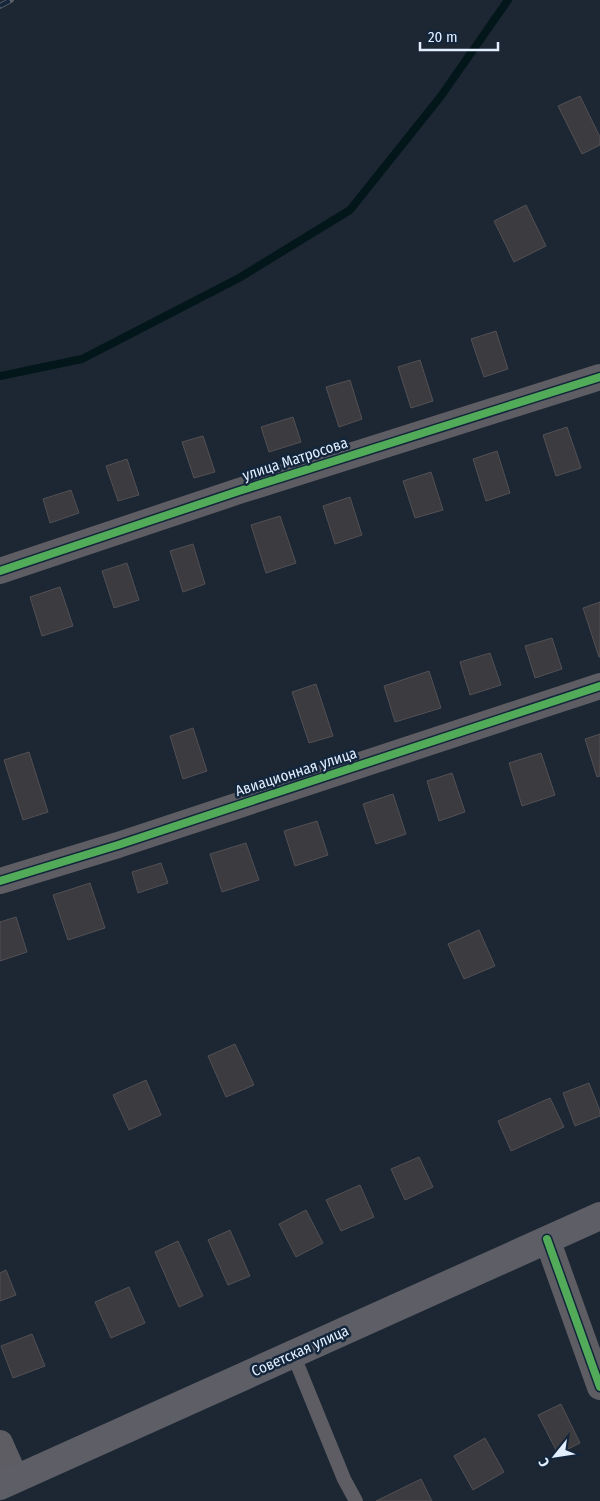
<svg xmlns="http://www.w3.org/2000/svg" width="600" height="1501" viewBox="0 0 600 1501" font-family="'Fira Sans Condensed',sans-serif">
  <rect width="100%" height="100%" fill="#1c2733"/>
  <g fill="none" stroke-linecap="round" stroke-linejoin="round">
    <path stroke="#03171b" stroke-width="8" d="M0,376L82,359L239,278L350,210L441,96L508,0"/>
  </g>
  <path fill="#3c3b3f" stroke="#525054" d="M580,96L600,137V145L582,154L558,106Z
    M526,205L546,246L514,262L494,221Z
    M496,331L508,369L484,377L471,339Z
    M420,360L433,401L411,408L398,367Z
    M350,380L362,419L339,427L326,387Z
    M293,417L301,442L269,452L261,427Z
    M567,427L581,468L556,476L543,435Z
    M203,436L215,472L194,478L182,442Z
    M497,451L510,493L486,501L473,459Z
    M127,459L139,495L118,501L106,466Z
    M431,472L443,510L415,518L403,481Z
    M71,490L79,513L50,523L43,499Z
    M350,497L362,535L335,544L323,506Z
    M280,516L296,563L266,573L251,525Z
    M193,544L205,584L183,592L170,551Z
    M127,563L139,600L114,608L102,571Z
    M60,587L73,626L42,636L30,597Z
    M600,602V657H599L583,608Z
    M552,638L562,669L535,678L525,646Z
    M490,653L501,685L470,695L460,662Z
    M429,671L441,708L395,722L384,686Z
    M316,684L333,736L309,743L292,692Z
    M193,728L207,771L183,779L170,736Z
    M600,734V776L597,777L585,739Z
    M29,752L48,812L23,820L4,760Z
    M541,753L555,795L522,806L509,763Z
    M452,773L465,812L439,821L427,781Z
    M393,794L406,834L376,844L363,804Z
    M317,821L328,855L295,866L284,831Z
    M246,843L259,880L222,892L210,854Z
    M161,863L168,883L138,893L132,872Z
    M90,883L105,928L68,940L53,895Z
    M16,917L27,952L0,961V922Z
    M479,930L495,966L464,979L448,944Z
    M235,1044L254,1085L226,1097L208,1056Z
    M146,1080L161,1115L129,1130L113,1095Z
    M589,1083L600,1111V1116L575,1126L563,1093Z
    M550,1098L564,1127L511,1151L498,1121Z
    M419,1157L433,1187L405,1200L391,1169Z
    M360,1185L374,1217L341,1231L326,1200Z
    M306,1210L323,1243L296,1257L279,1224Z
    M230,1230L250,1276L228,1285L208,1240Z
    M178,1241L203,1296L179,1307L155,1252Z
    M6,1270L16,1295L0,1301V1273Z
    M129,1287L145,1323L111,1338L95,1302Z
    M32,1334L45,1366L13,1378L1,1346Z
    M561,1404L580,1443L558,1454L538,1415Z
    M485,1438L504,1472L473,1490L454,1456Z
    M421,1479L432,1501H376Z"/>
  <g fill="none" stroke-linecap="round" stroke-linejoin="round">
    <path stroke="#5e5d63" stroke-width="14" d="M293,1354L344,1479L356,1501"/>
    <path stroke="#5e5d63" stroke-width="26" d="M0,571L239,491L600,377
      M0,881L118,845L600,686
      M547,1239L600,1387
      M0,1443L16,1479"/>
    <path stroke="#5d5e66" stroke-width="28" d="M0,1486L600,1216"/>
    <g stroke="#5d6169" stroke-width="5.5">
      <path id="rail" d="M0,6L11,0"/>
    </g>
    <use href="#rail" stroke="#13263c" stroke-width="4" stroke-dasharray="11" stroke-linecap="butt"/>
    <g stroke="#13263c" stroke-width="11">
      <path id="cycleway" d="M0,571L239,491L600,377
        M0,881L118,845L600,686
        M547,1239L600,1387"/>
    </g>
    <use href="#cycleway" stroke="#51ab58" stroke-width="8"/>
  </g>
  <g text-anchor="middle" stroke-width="5" stroke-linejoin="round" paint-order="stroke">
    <g font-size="15" fill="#e3efff" stroke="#13263c">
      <text transform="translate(295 459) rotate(-18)" y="5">улица Матросова</text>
      <text transform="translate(296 772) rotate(-18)" y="5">Авиационная улица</text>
      <text transform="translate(300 1351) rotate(-24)" y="5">Советская улица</text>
    </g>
  </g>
  <g transform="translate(555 1456) rotate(240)" stroke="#13263c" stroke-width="4" paint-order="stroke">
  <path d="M0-4L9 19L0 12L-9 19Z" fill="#e3efff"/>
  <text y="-8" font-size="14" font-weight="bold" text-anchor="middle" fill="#e3efff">С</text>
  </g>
  <path d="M420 42v8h78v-8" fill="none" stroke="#e3efff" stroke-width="2.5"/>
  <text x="428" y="42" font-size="15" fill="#e3efff" stroke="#13263c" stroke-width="4" paint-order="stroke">20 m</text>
</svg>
